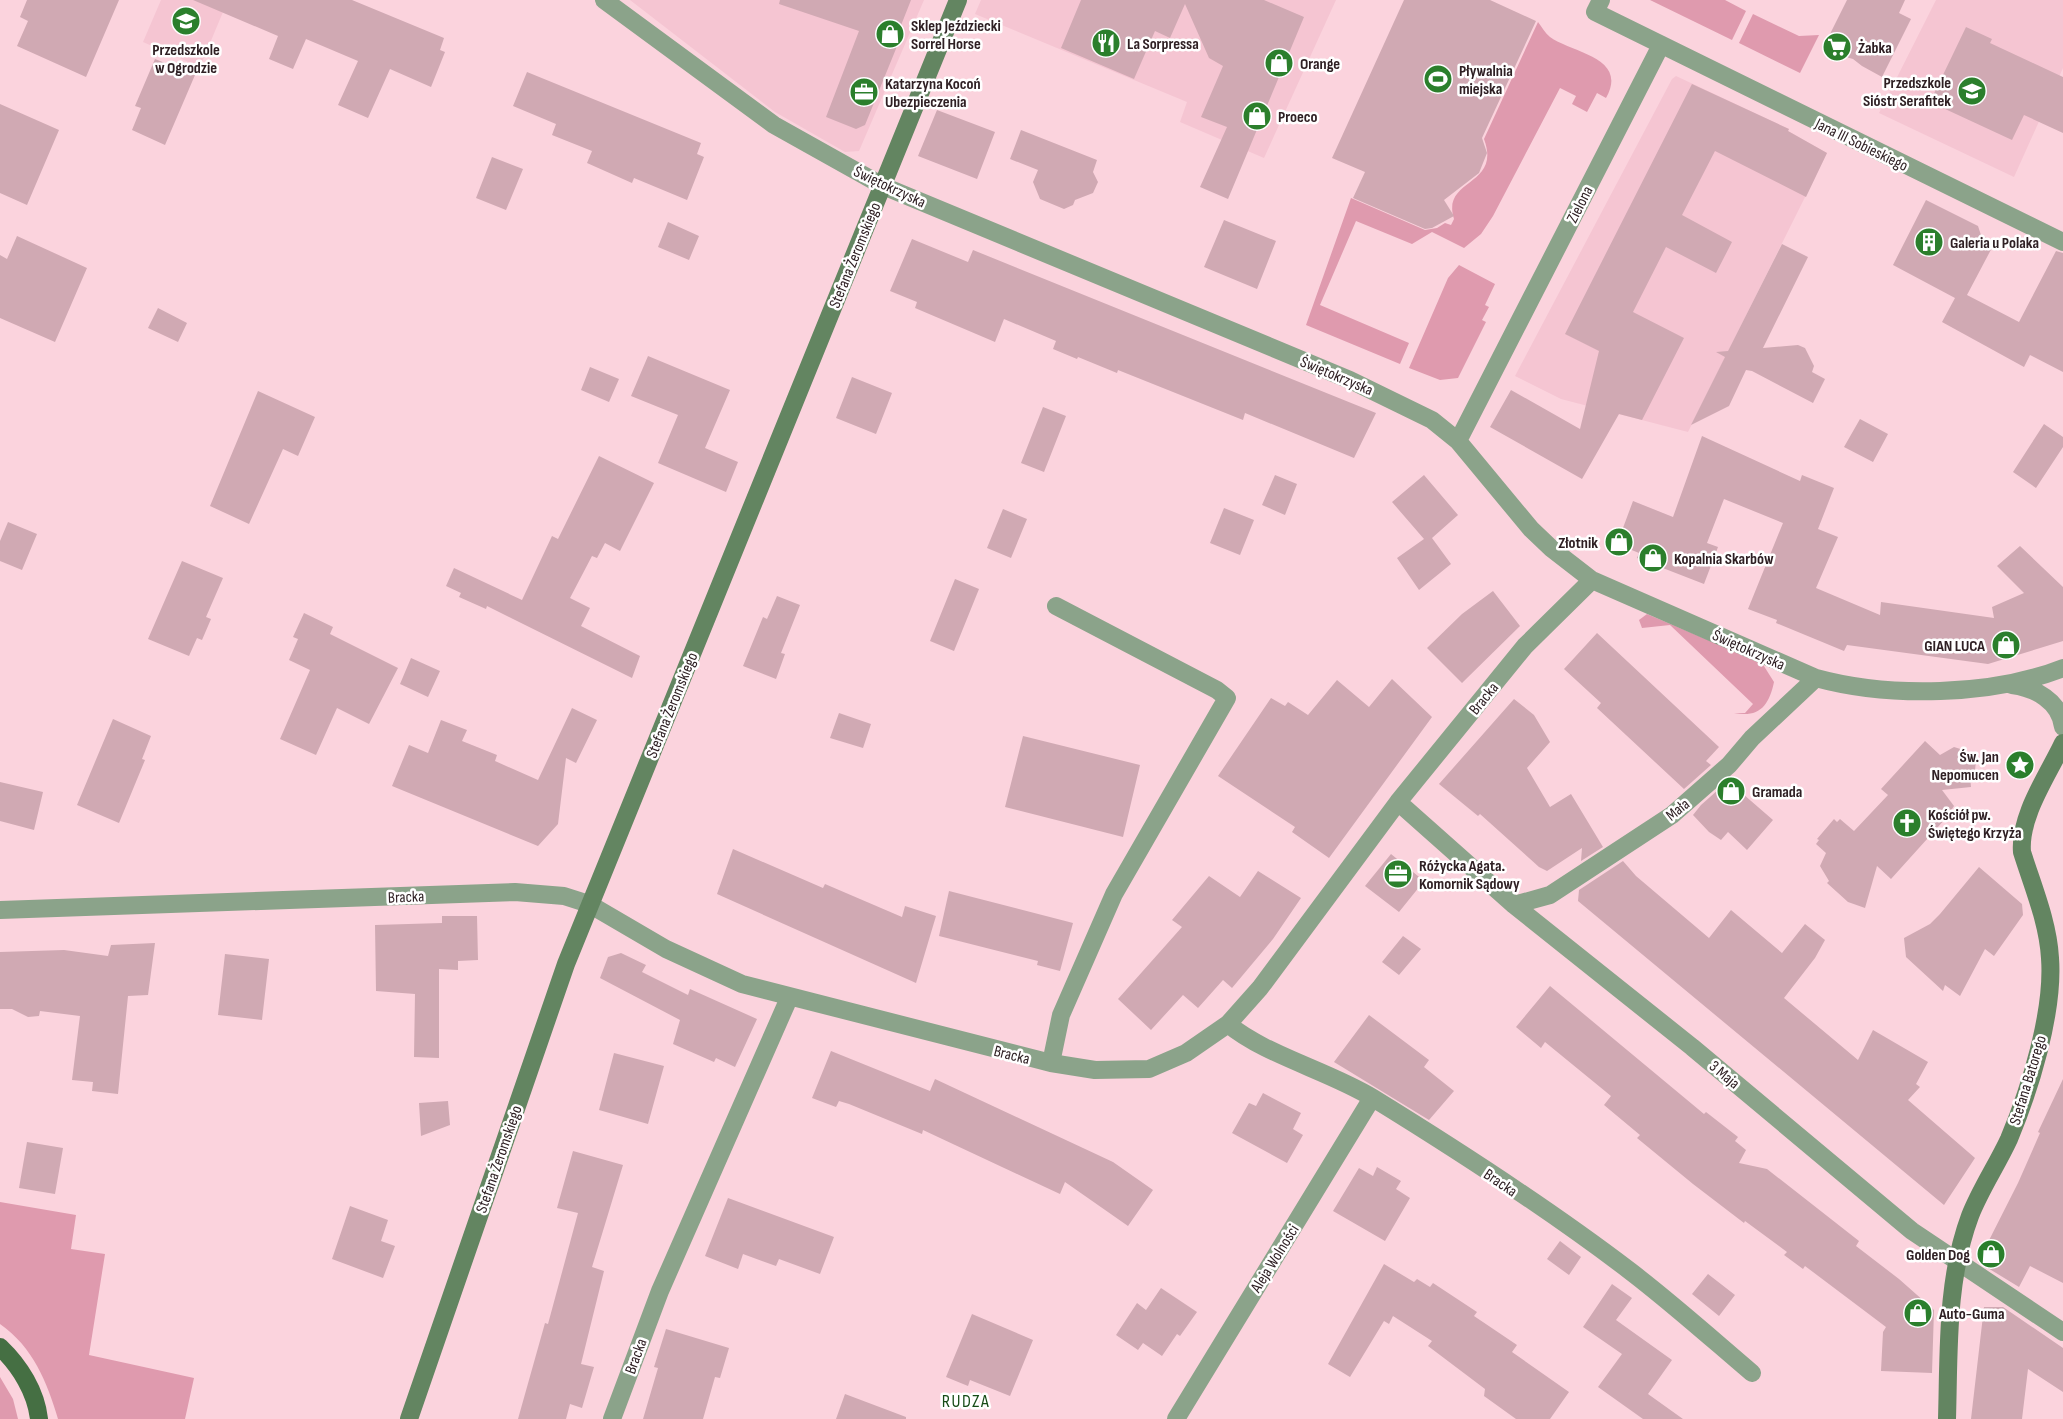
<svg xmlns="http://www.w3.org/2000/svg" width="2063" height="1419" viewBox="0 0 2063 1419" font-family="'Sofia Sans Condensed',sans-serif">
  <rect width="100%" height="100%" fill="#fbd3dd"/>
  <path fill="#f5c5d2" d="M161,0H228L200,67L143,42Z
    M630,0H924L859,151L845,152L775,112Z
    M981,0H1336L1264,158L1180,122L1187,102L975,14Z
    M1936,0H2063V68L2014,177L1879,113Z
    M1676,76L1789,129L1788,131L1827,153L1688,432L1561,399L1515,376L1672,79Z"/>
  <path fill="#df9aae" d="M1650,0H1725L1746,11L1732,40Z
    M1753,14L1799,36L1819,35L1800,73L1739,43Z
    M1538,22C1542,27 1545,33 1550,37C1572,53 1629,57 1606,98L1597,93L1587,112L1572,104L1576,96L1560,88L1493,216L1481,234L1464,248L1432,232L1412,244L1356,221L1320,305L1409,343L1400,364L1306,325L1351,198L1425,230L1437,228L1445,223L1451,225L1454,219C1441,178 1502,187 1484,139Z
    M1459,265L1495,284L1485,305L1489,307L1482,320L1486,322L1458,378L1440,380L1409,368L1448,278Z
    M1647,614L1762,663L1774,682C1769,706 1759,718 1734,713H1745L1753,704L1670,625L1642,628L1639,620Z
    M0,1202L76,1215L71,1249L105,1254L89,1355L194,1378L185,1419H58C47,1382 33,1347 0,1324Z
    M0,1377L13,1399L18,1419H0Z"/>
  <path fill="#d0a9b3" d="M27,0H119L86,77L17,46L28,21L20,17Z
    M193,0H352L444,38L440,50L445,52L431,87L390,69L368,118L338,105L358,61L306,39L293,69L269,59L278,36Z
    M780,0H911L898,33L902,34L865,125L856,129L826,117L859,31L779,4Z
    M1081,0H1264L1304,17L1228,199L1200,187L1227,127L1201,117L1223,66L1209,58L1185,4L1170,38L1155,31L1134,79L1061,48Z
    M1404,0H1490L1536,21L1482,138L1487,153L1479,173L1444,200L1454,216L1432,228L1425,229L1353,198L1365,172L1332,158Z
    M1847,0H1905L1899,13L1911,19L1882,77L1862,66L1853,59L1835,54L1829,36Z
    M1966,27L1992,39L1990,43L2063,77V133L2024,115L2012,140L1930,102Z
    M155,59L195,75L165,145L132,130L141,108L135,106Z
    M527,72L701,143L697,154L704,157L687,200L634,178L632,183L587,163L592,151L552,135L556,124L513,106Z
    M1692,84L1789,129L1788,131L1827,153L1806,197L1715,151L1682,215L1732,242L1716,273L1666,247L1633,312L1684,338L1642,420L1619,414L1582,479L1490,427L1511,390L1580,429L1599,351L1565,334Z
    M0,104L59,130L27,205L0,193Z
    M937,110L995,132L977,179L918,156Z
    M1021,130L1097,160L1093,172L1098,182L1093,193L1075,200L1073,205L1064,209L1040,199L1033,182L1038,170L1010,159Z
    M492,157L523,169L506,210L476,198Z
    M1926,200L1978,226L1981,235L1995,242L1967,295L2019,322L2056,251L2063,253V372L2030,355L2024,367L1942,322L1955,298L1893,265Z
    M1224,220L1276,241L1257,289L1204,267Z
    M668,222L699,236L689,260L658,247Z
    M17,236L87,268L55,342L0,318V255L7,259Z
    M912,239L968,262L973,250L1376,413L1354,458L1245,413L1243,420L1118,370L1117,373L1078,357L1077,359L1053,349L1056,341L1004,319L995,342L915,308L917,302L890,291Z
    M1782,244L1808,257L1763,348L1798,345L1805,348L1814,366L1812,372L1825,379L1813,403L1752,371L1746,370L1729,406L1691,425L1725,357L1716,352L1728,351Z
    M158,308L187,323L178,342L148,328Z
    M648,356L730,390L705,448L738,462L726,492L658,463L678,415L631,396Z
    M590,367L619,379L609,402L581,390Z
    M852,377L892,393L876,434L836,418Z
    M258,391L315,417L298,456L283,449L249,524L210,506Z
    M1043,407L1066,416L1044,472L1021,463Z
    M1860,419L1888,434L1873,462L1844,447Z
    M2044,424L2063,437V447L2036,488L2013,472Z
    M1702,436L1800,481L1802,475L1834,488L1818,529L1838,537L1816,588L1880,615L1881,602L1994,618L1992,607L2024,593L1997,566L2020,546L2063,587V641L1988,664L1847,645L1844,651L1776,623L1777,620L1748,609L1783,523L1724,499L1707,543L1718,547L1704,584L1637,558L1639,553L1617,544L1633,501L1673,517Z
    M599,456L654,483L620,551L605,543L597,558L592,556L570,598L590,608L581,626L640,656L632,678L487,606L486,609L459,597L461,593L446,586L454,568L522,600L552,536L558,539Z
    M1275,475L1297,484L1285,515L1262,505Z
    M1424,475L1458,515L1432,538L1451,564L1419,590L1397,558L1424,539L1392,502Z
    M1224,508L1254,520L1240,555L1210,543Z
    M1003,509L1027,519L1011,558L987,548Z
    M8,522L37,534L22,570L0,561V541Z
    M182,561L223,578L206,617L211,619L202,640L197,638L189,656L148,639Z
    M955,579L979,589L954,651L930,641Z
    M1493,591L1520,626L1462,683L1427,648L1462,614Z
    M777,596L800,605L781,653L785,654L776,679L743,666L763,617L767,619Z
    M304,613L333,627L330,634L398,668L369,724L337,708L316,755L280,739L310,670L289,660L298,639L293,637Z
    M1597,633L1719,747L1706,761L1711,765L1684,789L1597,708L1601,703L1564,669Z
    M411,658L440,671L428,697L400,684Z
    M1392,679L1432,717L1329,858L1292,832L1295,827L1218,776L1271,698L1285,706L1288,702L1308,715L1337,680L1369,707Z
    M1514,699L1534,715L1550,742L1527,768L1550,807L1571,794L1603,847L1581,861L1582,848L1547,871L1539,867L1480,814L1478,816L1439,784Z
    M572,708L597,720L576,763L566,758L558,824L538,846L392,786L409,745L428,753L441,720L467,730L462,741L497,755L495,761L538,780Z
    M839,713L871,724L863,748L830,738Z
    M113,719L151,736L142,759L145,760L119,823L77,805Z
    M1023,736L1140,765L1123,837L1005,807Z
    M1925,741L1940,755L1954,747L1970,752L1976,761L1975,770L1970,776L1971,787L1942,790L1954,806L1946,818L1891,879L1877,866L1865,908L1848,902L1827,883L1829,881L1820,866L1826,853L1816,844L1819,840L1817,839L1834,819L1837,822L1840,819L1854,831L1888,795L1881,789Z
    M1728,781L1773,820L1747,850L1728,832L1721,840L1709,832L1693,815L1701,805Z
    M0,782L43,792L34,830L0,821Z
    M733,849L823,888L825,884L902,917L905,906L936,916L916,983L717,894Z
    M1391,854L1424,881L1399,912L1365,886Z
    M1623,861L1636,876L1709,938L1731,910L1782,953L1805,924L1825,940L1815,958L1784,998L1858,1060L1873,1030L1928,1062L1916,1084L1920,1087L1908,1100L1975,1158L1944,1205L1578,901L1579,890Z
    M1979,867L2022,904L2023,915L1994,956L1985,949L1960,996L1945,985L1943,991L1906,957L1904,938L1930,924L1940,914Z
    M1258,871L1301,898L1273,939L1232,988L1223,980L1198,1008L1183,995L1151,1030L1118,999L1182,927L1172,920L1209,876L1240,897Z
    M949,891L1073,923L1060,971L1037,965L1038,961L939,936Z
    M442,916H477L478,960L458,961V970L439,969V1058L414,1057L415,994L376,991L375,925L442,923Z
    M1403,936L1421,949L1399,975L1382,962Z
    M155,943L148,995L128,996L118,1094L92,1091L93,1082L72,1080L80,1016L40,1011L39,1016L28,1017L12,1009H0V952L64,950L108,956L111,945Z
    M621,953L646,965L642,972L688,995L690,989L757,1019L735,1067L716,1058L714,1062L673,1044L680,1020L600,978L608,957Z
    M225,954L269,959L262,1020L218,1015Z
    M1550,986L1704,1114L1706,1112L1738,1137L1735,1141L1746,1150L1739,1163L1767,1169L1859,1241L1856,1246L1899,1279L1934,1310L1932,1373L1881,1371L1883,1332L1886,1327L1805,1266L1803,1269L1784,1255L1787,1252L1745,1221L1744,1223L1693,1184L1637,1138L1640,1135L1604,1105L1611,1096L1545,1042L1541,1048L1516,1027Z
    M1369,1015L1429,1060L1424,1067L1454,1091L1429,1120L1334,1062Z
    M831,1051L930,1091L935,1079L1113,1162L1153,1190L1128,1226L1065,1182L1060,1194L923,1130L922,1134L849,1104L839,1101L836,1107L812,1098Z
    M614,1053L664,1066L648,1124L599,1110Z
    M2063,1079V1283L2030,1266L2019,1287L1978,1262L2018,1183L2040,1133L2038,1132Z
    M1263,1093L1301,1113L1293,1129L1303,1135L1287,1163L1232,1133L1249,1103L1256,1106Z
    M448,1101L450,1125L421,1136L419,1103Z
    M27,1142L63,1148L55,1194L19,1188Z
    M573,1151L623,1165L592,1267L604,1271L581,1364L594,1367L582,1408L570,1404L566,1419H518L545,1323L548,1324L578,1213L557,1208Z
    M1377,1167L1401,1181L1396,1189L1410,1198L1385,1241L1333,1211L1359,1168L1373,1176Z
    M728,1198L834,1237L820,1274L779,1259L776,1266L743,1254L738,1269L705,1256Z
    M350,1206L388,1220L381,1241L395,1246L383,1278L332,1259Z
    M1560,1241L1581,1257L1569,1275L1547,1259Z
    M1384,1264L1414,1282L1417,1279L1430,1287L1433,1283L1477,1312L1474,1316L1517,1345L1512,1352L1569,1392L1550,1419H1516L1484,1396L1485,1389L1428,1346L1432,1341L1393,1316L1389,1324L1384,1321L1350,1377L1328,1364Z
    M1708,1274L1735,1295L1719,1316L1692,1294Z
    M1612,1284L1632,1298L1616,1320L1672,1360L1648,1394L1683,1419H1643L1598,1387L1622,1354L1583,1327Z
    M1161,1288L1197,1312L1180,1336L1177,1334L1162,1356L1143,1343L1138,1350L1116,1335L1137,1303L1146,1310Z
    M1984,1307H2003L2063,1348V1392L2028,1369L2022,1419H1971Z
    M972,1314L1033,1340L1010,1396L970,1380L968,1386L946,1377Z
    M666,1329L729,1348L720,1378L715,1377L703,1419H643L658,1368L654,1367Z
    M845,1394L906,1417V1419H836Z"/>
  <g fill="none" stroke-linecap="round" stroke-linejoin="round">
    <path stroke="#8ba38a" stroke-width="18" d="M604,0L774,125L883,186L1350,380L1432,420L1458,441L1531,529L1552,549L1592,580L1816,678C1889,698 1992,696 2063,668
      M1601,0L1595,12L2063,242
      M1458,441L1661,45
      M2012,685C2035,688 2060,701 2063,727
      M1398,802L1514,905L1692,1047L1912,1231L2063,1332
      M1514,905L1550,895L1672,815L1729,765L1752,738L1816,678
      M0,910L515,892L564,896L589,904L666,949L742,984L1051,1063L1095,1070L1149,1069L1186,1053L1228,1024L1260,988L1398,802L1525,646L1592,580
      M1228,1024C1265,1055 1329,1071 1373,1098C1459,1151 1550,1210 1630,1271C1672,1303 1712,1339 1752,1373
      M1051,1063L1061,1015L1114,894L1227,698L1217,690L1056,606
      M612,1419L660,1291L789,998
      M1176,1419L1372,1098"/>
    <path stroke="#638561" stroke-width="18" d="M409,1419L566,964L958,0
      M1947,1419C1949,1352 1946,1280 1970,1216C1980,1190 1997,1165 2009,1139C2030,1089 2054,1012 2050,958C2048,922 2033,887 2022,852C2019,816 2048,775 2063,743"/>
    <path stroke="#456f43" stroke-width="18" d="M0,1347C20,1366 36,1392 39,1419"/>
  </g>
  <defs>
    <g id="school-disc" transform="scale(1.5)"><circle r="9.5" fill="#2b7f2c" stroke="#fff"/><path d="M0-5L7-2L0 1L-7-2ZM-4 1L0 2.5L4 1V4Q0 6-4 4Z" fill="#fff"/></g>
    <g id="shop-disc" transform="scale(1.5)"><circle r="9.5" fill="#2b7f2c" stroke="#fff"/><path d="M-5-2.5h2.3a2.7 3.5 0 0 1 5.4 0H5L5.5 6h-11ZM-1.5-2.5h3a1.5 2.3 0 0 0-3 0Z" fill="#fff"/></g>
    <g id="restaurant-disc" transform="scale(1.5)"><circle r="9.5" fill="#2b7f2c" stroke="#fff"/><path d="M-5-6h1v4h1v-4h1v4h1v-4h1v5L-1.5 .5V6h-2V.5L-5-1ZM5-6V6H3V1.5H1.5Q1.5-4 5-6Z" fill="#fff"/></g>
    <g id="supermarket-disc" transform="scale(1.5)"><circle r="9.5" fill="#2b7f2c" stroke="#fff"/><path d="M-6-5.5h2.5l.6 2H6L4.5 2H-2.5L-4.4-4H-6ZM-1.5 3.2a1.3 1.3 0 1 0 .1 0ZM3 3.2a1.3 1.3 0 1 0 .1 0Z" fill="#fff"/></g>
    <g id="stadium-disc" transform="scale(1.5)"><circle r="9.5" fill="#2b7f2c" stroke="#fff"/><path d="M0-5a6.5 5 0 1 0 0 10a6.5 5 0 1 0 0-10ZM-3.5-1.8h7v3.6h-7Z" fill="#fff"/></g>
    <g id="office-disc" transform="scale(1.5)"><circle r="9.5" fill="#2b7f2c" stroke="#fff"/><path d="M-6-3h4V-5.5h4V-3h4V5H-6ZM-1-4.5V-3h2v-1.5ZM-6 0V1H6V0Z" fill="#fff"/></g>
    <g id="building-disc" transform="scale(1.5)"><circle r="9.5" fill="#2b7f2c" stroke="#fff"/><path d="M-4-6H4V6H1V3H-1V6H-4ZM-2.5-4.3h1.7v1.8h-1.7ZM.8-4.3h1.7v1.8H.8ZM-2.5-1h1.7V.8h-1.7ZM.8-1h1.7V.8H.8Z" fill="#fff"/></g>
    <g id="sight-disc" transform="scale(1.5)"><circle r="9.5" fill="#2b7f2c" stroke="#fff"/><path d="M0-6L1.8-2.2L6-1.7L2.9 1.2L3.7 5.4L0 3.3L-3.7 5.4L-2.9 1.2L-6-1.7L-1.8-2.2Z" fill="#fff"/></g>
    <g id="church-disc" transform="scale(1.5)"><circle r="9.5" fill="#2b7f2c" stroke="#fff"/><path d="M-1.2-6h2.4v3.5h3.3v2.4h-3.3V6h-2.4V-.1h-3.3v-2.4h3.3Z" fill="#fff"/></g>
  </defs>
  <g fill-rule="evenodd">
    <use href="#school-disc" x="186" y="21"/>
    <use href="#shop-disc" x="890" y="34"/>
    <use href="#restaurant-disc" x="1106" y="43"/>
    <use href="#supermarket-disc" x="1837" y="47"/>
    <use href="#shop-disc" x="1279" y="63"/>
    <use href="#stadium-disc" x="1438" y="79"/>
    <use href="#school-disc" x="1972" y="91"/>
    <use href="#office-disc" x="864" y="92"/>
    <use href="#shop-disc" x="1257" y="116"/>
    <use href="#building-disc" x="1929" y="242"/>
    <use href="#shop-disc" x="1619" y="542"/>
    <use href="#shop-disc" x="1653" y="558"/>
    <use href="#shop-disc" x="2006" y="645"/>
    <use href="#sight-disc" x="2020" y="765"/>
    <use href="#shop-disc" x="1731" y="791"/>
    <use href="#church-disc" x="1907" y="823"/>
    <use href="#office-disc" x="1398" y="874"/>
    <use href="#shop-disc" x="1991" y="1254"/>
    <use href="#shop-disc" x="1918" y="1313"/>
  </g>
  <g text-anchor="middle" stroke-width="5" stroke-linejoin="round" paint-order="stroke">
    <g font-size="16" font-weight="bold" fill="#2f2024" stroke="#fff" text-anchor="start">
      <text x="911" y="31">Sklep Jeździecki<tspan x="911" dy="18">Sorrel Horse</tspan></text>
      <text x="1127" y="49">La Sorpressa</text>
      <text x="1858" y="53">Żabka</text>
      <text x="186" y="55" text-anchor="middle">Przedszkole<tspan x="186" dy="18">w Ogrodzie</tspan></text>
      <text x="1300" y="69">Orange</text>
      <text x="1459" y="76">Pływalnia<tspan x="1459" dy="18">miejska</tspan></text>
      <text x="1951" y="88" text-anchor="end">Przedszkole<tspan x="1951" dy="18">Sióstr Serafitek</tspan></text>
      <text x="885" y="89">Katarzyna Kocoń<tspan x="885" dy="18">Ubezpieczenia</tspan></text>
      <text x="1278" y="122">Proeco</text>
      <text x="1950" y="248">Galeria u Polaka</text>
      <text x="1598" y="548" text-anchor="end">Złotnik</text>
      <text x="1674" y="564">Kopalnia Skarbów</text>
      <text x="1985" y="651" text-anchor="end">GIAN LUCA</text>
      <text x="1999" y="762" text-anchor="end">Św. Jan<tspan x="1999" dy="18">Nepomucen</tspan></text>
      <text x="1752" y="797">Gramada</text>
      <text x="1928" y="820">Kościół pw.<tspan x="1928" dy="18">Świętego Krzyża</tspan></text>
      <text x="1419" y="871">Różycka Agata.<tspan x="1419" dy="18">Komornik Sądowy</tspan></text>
      <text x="1970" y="1260" text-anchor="end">Golden Dog</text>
      <text x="1939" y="1319">Auto-Guma</text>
    </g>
    <g font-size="16" fill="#2f2024" stroke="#fff">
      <text transform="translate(1862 144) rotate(26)" y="6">Jana III Sobieskiego</text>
      <text transform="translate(890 186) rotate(25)" y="6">Świętokrzyska</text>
      <text transform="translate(1579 204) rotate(-63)" y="6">Zielona</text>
      <text transform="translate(854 255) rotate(-68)" y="6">Stefana Żeromskiego</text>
      <text transform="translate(1337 375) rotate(23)" y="6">Świętokrzyska</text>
      <text transform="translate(1749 649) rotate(24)" y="6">Świętokrzyska</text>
      <text transform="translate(1483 698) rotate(-51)" y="6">Bracka</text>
      <text transform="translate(671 705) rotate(-68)" y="6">Stefana Żeromskiego</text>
      <text transform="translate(1677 809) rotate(-39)" y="6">Mała</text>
      <text transform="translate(406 896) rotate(-2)" y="6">Bracka</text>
      <text transform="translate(1012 1054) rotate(14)" y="6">Bracka</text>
      <text transform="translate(1725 1074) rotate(40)" y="6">3 Maja</text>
      <text transform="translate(2027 1080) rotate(-73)" y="6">Stefana Batorego</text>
      <text transform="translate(498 1159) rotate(-71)" y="6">Stefana Żeromskiego</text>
      <text transform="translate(1501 1182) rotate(34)" y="6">Bracka</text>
      <text transform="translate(1274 1258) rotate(-58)" y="6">Aleja Wolności</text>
      <text transform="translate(635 1356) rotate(-70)" y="6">Bracka</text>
    </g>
    <g font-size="18" letter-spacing="1.5" fill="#164b16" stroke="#fff">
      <text x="966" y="1407">RUDZA</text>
    </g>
  </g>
</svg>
